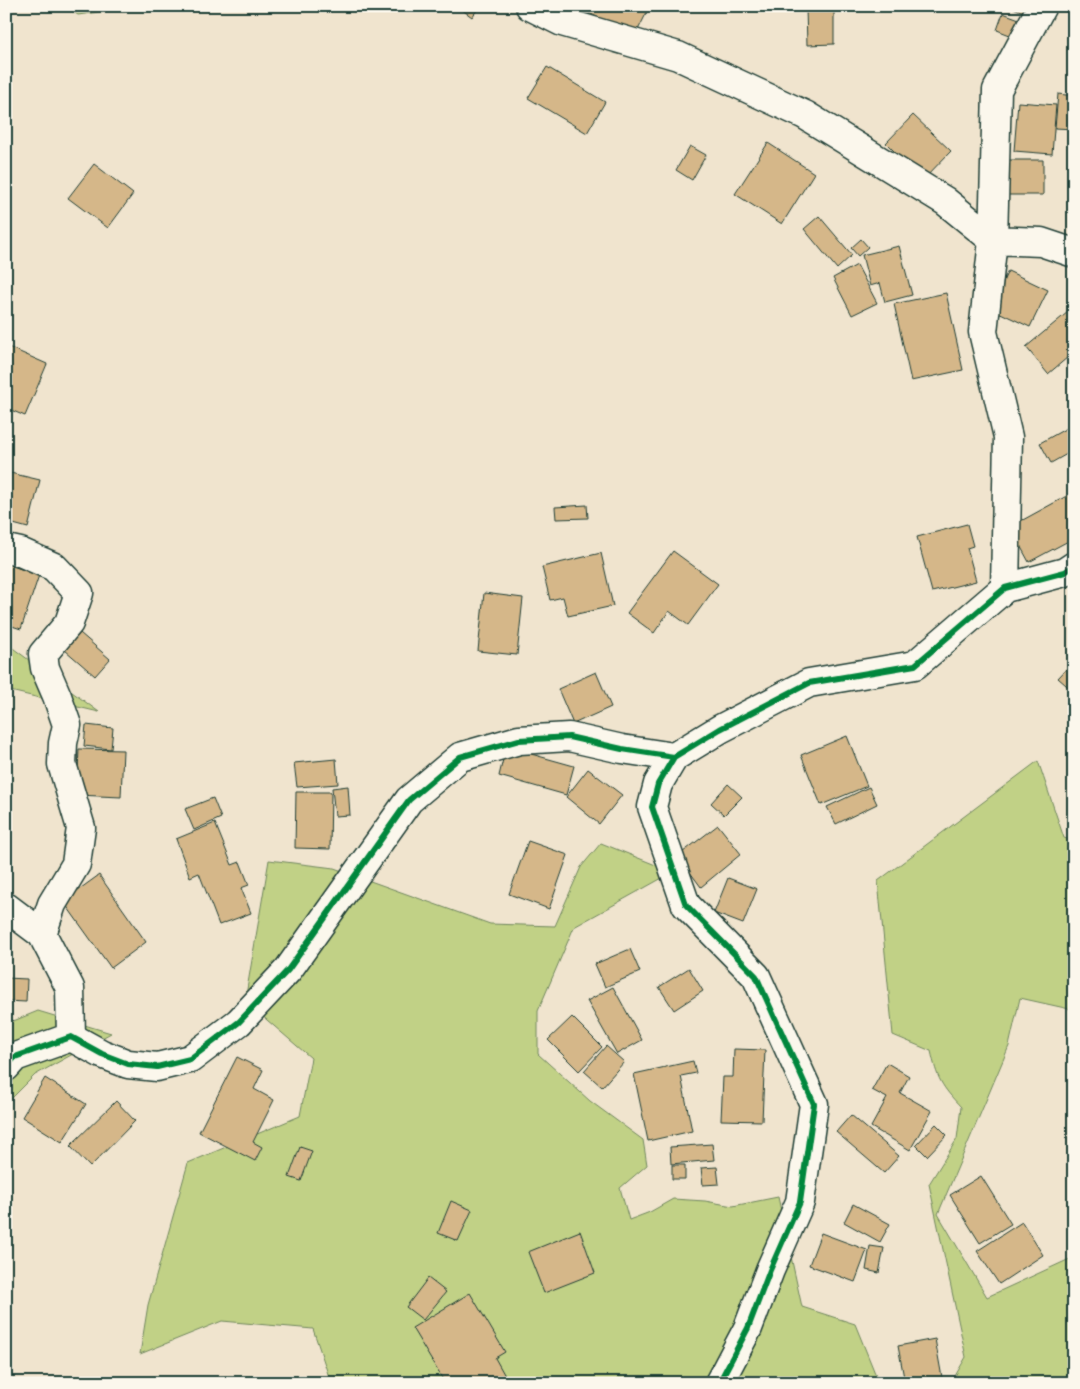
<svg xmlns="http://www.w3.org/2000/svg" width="1080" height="1389" viewBox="0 0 1080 1389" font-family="Sriracha,sans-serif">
  <rect width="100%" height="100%" fill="#f0e4ce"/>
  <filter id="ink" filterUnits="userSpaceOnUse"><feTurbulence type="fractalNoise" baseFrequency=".02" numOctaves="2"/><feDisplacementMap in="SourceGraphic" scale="10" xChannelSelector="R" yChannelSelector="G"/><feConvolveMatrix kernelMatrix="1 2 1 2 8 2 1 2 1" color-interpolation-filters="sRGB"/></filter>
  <g filter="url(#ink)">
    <path fill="#c1d186" stroke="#70875d" d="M64,6H140L78,15Z
      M6,643L99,712L6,690Z
      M1038,761L1064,838L1074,841V1010L1020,998L1009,1046L938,1214L987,1297L1074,1257V1383H951L966,1357L929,1184L957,1139L961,1107C941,1086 937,1078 931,1051L893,1035L878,881Z
      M601,843L673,872L574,927L538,1011V1054L590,1101L643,1140L647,1165L620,1188L629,1220L650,1212L673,1199L705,1201L733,1206L778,1197L802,1307L855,1324L879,1383H331L313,1329L222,1321L140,1354L148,1305L188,1163L300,1116L311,1058L245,1001L269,860L334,868L490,924L555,926L581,867Z
      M38,1011L111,1033L35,1075L6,1104V1024Z"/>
    <path fill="#d5b789" stroke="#1f3d34" d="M457,6H480L472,17Z
      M545,6H583L574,23Z
      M588,6H650L635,36L585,11Z
      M1008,6H1032L1029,14Z
      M806,8H834V44L807,45Z
      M1003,13L1022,20L1015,37L997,30Z
      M547,67L605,102L587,133L528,98Z
      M1058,94L1074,96V129L1055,128Z
      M1018,102L1056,105L1052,154L1014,151Z
      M913,115L951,151L923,180L886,143Z
      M768,143L814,173L782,224L735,194Z
      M690,146L706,155L692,180L676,170Z
      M1002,160H1043V195H1002Z
      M94,164L133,194L108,228L68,198Z
      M819,216L852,255L837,269L804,229Z
      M861,239L868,247L858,256L851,248Z
      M899,246L912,295L885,302L880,283L870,286L862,255Z
      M857,265L877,303L852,315L833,278Z
      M1008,271L1048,290L1030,327L990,308Z
      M946,293L963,370L911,381L894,304Z
      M1074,307V352L1048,374L1026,347Z
      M6,346L47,364L25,416L6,408Z
      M1074,424V450L1051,463L1040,443Z
      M6,472L40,480L28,528L6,522Z
      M1074,492V538L1029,562L1010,527Z
      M587,505L588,518L556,519L555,507Z
      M967,524L973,546L967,548L976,581L932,592L917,537Z
      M673,551L718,584L688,625L669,611L654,633L627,613Z
      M601,553L613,606L568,616L563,597L550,600L542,567Z
      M6,564L39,575L21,629L6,624Z
      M484,593L523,598L517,655L478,651Z
      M80,633L110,659L95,676L65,650Z
      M1074,661V692L1058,678Z
      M596,672L611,707L573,724L558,689Z
      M86,725L113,728L111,749L84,746Z
      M847,736L867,786L821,805L801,755Z
      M506,747L574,766L566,795L499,776Z
      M79,749L123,750L121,797L77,795Z
      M336,759L338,784L297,787L294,763Z
      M588,769L622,795L599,824L566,797Z
      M728,784L742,797L724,815L711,803Z
      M348,786L350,815L335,816L332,788Z
      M869,787L877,804L836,824L827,807Z
      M296,792H331L330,849L295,848Z
      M213,798L221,818L194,830L185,809Z
      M215,823L232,865L240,862L249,885L241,888L251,913L219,925L199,873L190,877L176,839Z
      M718,825L741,854L701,887L678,856Z
      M528,841L568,855L549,909L509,894Z
      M99,875L146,942L111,968L63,901Z
      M728,878L757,889L743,924L714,913Z
      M630,949L640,972L605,987L595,964Z
      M689,968L703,991L674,1010L659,987Z
      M6,978L27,979L26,1002L6,1001Z
      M613,987L642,1040L617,1054L587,1001Z
      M572,1017L602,1047L579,1071L548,1040Z
      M606,1046L624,1062L602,1087L584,1071Z
      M734,1049L765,1050L762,1121L721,1120L723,1077H733Z
      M237,1057L263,1070L254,1089L274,1100L253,1142L262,1147L255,1161L199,1132Z
      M693,1061L696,1073L681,1076L692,1131L648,1141L634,1074Z
      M887,1063L909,1076L900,1093L932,1111L910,1150L871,1127L887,1098L872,1090Z
      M45,1078L86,1104L62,1142L22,1117Z
      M116,1101L135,1121L90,1167L70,1146Z
      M851,1115L899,1156L884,1173L836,1132Z
      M936,1124L947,1135L927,1156L916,1145Z
      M712,1144L714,1160L671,1164L670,1147Z
      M300,1147L312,1151L301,1181L289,1177Z
      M672,1165H685V1179H672Z
      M717,1167L719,1184L703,1185L701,1168Z
      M981,1176L1011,1224L980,1243L950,1195Z
      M451,1201L472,1210L458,1241L438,1233Z
      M853,1204L890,1224L880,1242L844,1222Z
      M1022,1222L1043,1255L999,1284L977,1251Z
      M580,1231L595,1273L544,1293L528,1252Z
      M821,1233L867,1250L855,1282L809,1265Z
      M870,1246L884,1248L879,1273L866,1270Z
      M428,1278L446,1292L423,1320L406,1307Z
      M470,1293L505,1352L495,1358L509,1383H445L412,1328Z
      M935,1339L943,1383H905L898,1346Z"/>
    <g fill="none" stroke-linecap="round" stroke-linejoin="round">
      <g stroke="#1f3d34" stroke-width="31">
        <path id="minor" d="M530,6L562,22L678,56L805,115L945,201L993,240L1041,242L1074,253
          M6,549L20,552L54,567L79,593L69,623L43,654L45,668L57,696L67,725L63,743L62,764L81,828L76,864L52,904L42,934
          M1005,588L1008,437L983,332L993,240L997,90L1042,6
          M674,757L658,784L652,807L686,905L756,976L814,1104L800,1202L770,1270L748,1328L719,1383
          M6,907L42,934L70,988L71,1037
          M6,1067L15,1057L71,1037L102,1054L128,1064L157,1067L190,1059L239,1022L288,970L409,800L460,757L519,740L569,737L622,749L674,757L720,729L809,683L915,665L1005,588L1065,572L1074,566"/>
      </g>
      <use href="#minor" stroke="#fbf7ec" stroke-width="28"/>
      <g stroke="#fbf7ec" stroke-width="9">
        <path id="cycleway" d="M674,757L658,784L652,807L686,905L756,976L814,1104L800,1202L770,1270L748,1328L719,1383
          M6,1067L15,1057L71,1037L102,1054L128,1064L157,1067L190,1059L239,1022L288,970L409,800L460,757L519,740L569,737L622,749L674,757L720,729L809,683L915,665L1005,588L1065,572L1074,566"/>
      </g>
      <use href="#cycleway" stroke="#00873e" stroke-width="6"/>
    </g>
  </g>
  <rect width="1080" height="1389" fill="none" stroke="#fbf7ec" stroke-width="25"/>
  <rect x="12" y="12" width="1055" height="1364" fill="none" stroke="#1f3d34" stroke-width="2" filter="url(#ink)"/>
</svg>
